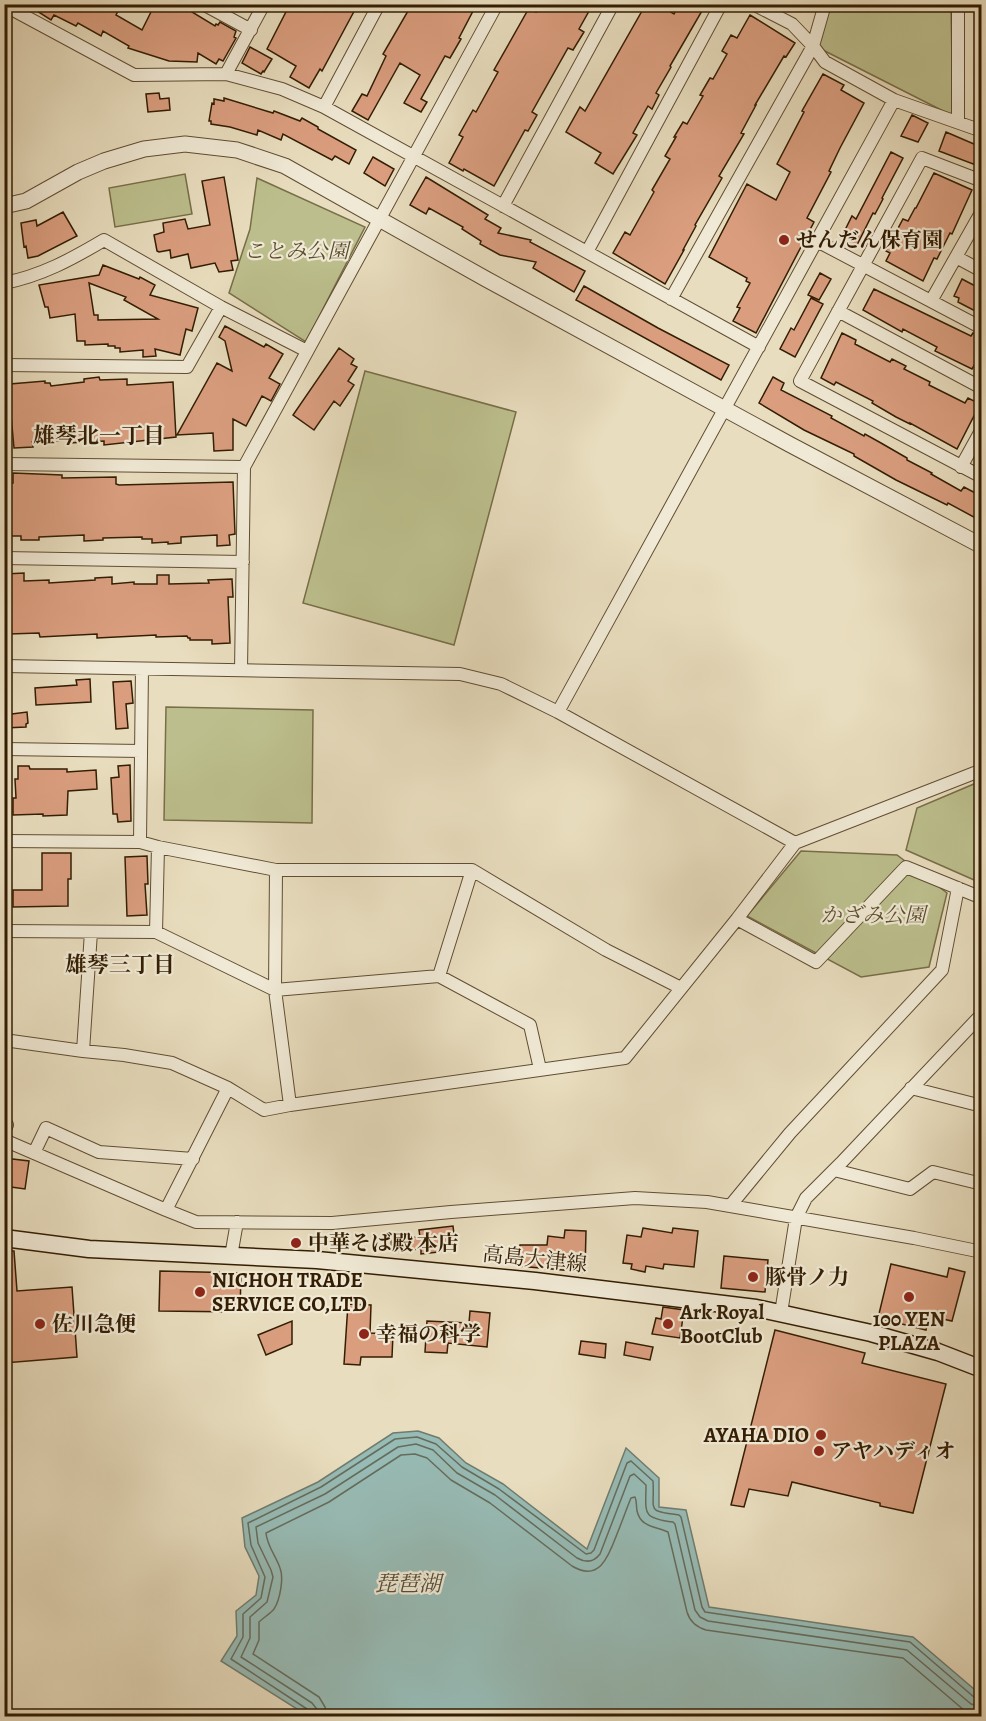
<svg xmlns="http://www.w3.org/2000/svg" width="986" height="1721" viewBox="0 0 986 1721" font-family="Alegreya,'Noto Serif JP',serif">
  <rect width="100%" height="100%" fill="#e8ddbe"/>
  <filter id="stains"><feTurbulence type="fractalNoise" baseFrequency=".00333" numOctaves="4"/><feColorMatrix values="0 0 0 0 .2 0 0 0 0 .09 0 0 0 0 .02 0 0 0 .5 -.17"/></filter>
  <radialGradient id="worn" r=".72"><stop offset=".6" stop-color="#630" stop-opacity="0"/><stop offset="1" stop-color="#630" stop-opacity=".3"/></radialGradient>
  <path fill="#bcbf8d" stroke="#786e48" stroke-width="1.5" d="M831,5H951L953,116L817,47Z
    M185,174L192,214L115,227L109,188Z
    M257,178L365,227L306,342L229,293L250,229Z
    M365,371L516,412L454,645L303,603Z
    M166,707L313,710L312,823L164,820Z
    M981,781V883L906,850L917,808Z
    M801,851L897,855L947,893L929,967L861,977L747,916Z"/>
  <path fill="#97bbb5" stroke="#6f7c6e" stroke-width="1.5" d="M418,1431L439,1438L466,1463L503,1484L587,1549L626,1448L659,1478V1507L686,1510L709,1607L913,1637L981,1695V1716H308L221,1661L237,1636L236,1611L256,1595L259,1576L245,1547L242,1518L318,1482L393,1433Z"/>
  <g fill="none" stroke-linecap="round" stroke-linejoin="round">
    <path stroke="#656c5c" stroke-width="1.5" d="M310,1716V1712L307,1709L231,1659L243,1637V1614L261,1598L265,1577L251,1545L248,1523L321,1487L395,1439L417,1437L436,1444L462,1467L499,1489L586,1554L591,1553L594,1550L627,1463L631,1461L653,1481C655,1511 645,1511 679,1515L681,1517L702,1607L705,1612L910,1642L975,1698L982,1699
      M318,1716L316,1708L312,1703L241,1657L250,1638V1617L267,1602L273,1577L271,1570L258,1543L256,1527L325,1494L398,1447L416,1444L433,1450L457,1473L495,1495L577,1558C586,1563 594,1562 600,1554L630,1476L634,1474L646,1485C646,1513 641,1518 673,1522L675,1524L695,1610L700,1617L708,1621L907,1650L971,1704L982,1707
      M327,1716L325,1707L319,1697L253,1654L259,1640V1622C264,1617 270,1614 274,1609C280,1600 284,1578 280,1568C276,1556 267,1546 266,1533L329,1502L401,1455L415,1454L427,1458L451,1480L490,1503L572,1566C600,1583 609,1555 617,1534C622,1522 626,1510 631,1498L635,1497C637,1501 636,1505 637,1511C641,1528 656,1526 668,1532L687,1612C690,1622 696,1627 706,1630L903,1658L965,1711L974,1715L982,1716"/>
  </g>
  <path fill="#da9e7f" stroke="#331d03" stroke-width="1.5" fill-rule="evenodd" d="M26,4H122L116,15L142,30L155,4H179L215,26L216,24L218,25L220,22L236,31L234,37L236,38L223,61L219,59L216,64L198,53L197,62L169,61L128,48L129,46L103,31L101,36L78,23L76,26L54,15L51,20Z
    M290,4H358L322,71L320,69L309,88L290,77L296,66L267,49Z
    M412,4H474L471,10L473,11L459,38L461,39L450,58L445,56L421,99L427,102L421,112L404,103L420,75L400,63L368,120L352,111L362,94L367,96L386,56L383,54Z
    M540,4H593L579,29L584,32L573,50L568,48L532,112L537,115L528,131L525,130L494,186L464,169L463,171L449,163L463,137L459,135L473,110L476,112L498,72L494,70L529,8L536,12Z
    M646,4H657L674,14L677,8L680,9L683,4H706L670,66L671,67L656,93L659,95L652,109L648,106L633,133L637,135L613,174L595,163L601,153L566,132L580,107L585,111Z
    M750,15L795,43L786,57L784,56L755,105H756L741,133L744,134L719,176L722,178L695,225L696,226L683,250H684L665,284L613,253L625,232L630,235L654,192L652,190L670,159L665,156L676,137H674L683,122L687,124L703,96L700,95L710,78L713,79L727,54L722,51L731,35L737,38Z
    M250,47L272,59L264,72L263,71L261,74L242,63Z
    M823,74L844,85L841,90L864,103L840,148L829,171L831,172L807,218L814,222L756,333L733,321L740,308L737,307L750,283L746,281L747,278L709,257L747,184L776,200L790,172L777,164L804,112L802,111Z
    M159,93L160,99L169,98L170,110L148,112L146,94Z
    M224,98L273,113L274,111L300,121L302,118L318,127V129L356,150L349,164L335,156L332,160L283,134L281,140L258,130L257,135L230,127L211,124V121H209L212,103L214,104V99L224,101Z
    M912,115L928,123L918,142L901,136Z
    M946,132L981,147V167L939,151Z
    M891,152L903,158L882,198L883,199L875,214L873,213L855,249L844,243L848,236L843,234L852,216L856,219Z
    M373,157L394,169L385,186L364,173Z
    M934,173L972,190L952,234L950,233L937,259L934,258L923,281L886,261L890,253L886,251L903,219L908,221L915,208H916Z
    M224,177L238,260L231,261L233,270L219,272L215,263L191,268L188,254L171,258L170,250L159,252L157,251L154,235L164,232L163,223L185,219L188,229L210,225L202,181Z
    M426,177L488,215L485,219L501,228L498,233L531,240L530,242L585,271L574,292L533,268L536,262L500,255L480,244L481,241L462,229L463,227L429,208L426,214L410,205Z
    M63,212L77,236L38,256L28,258L26,246L24,247L21,223L36,220L37,226Z
    M103,265L139,279L140,277L155,285L150,295L198,308L192,331L186,329L180,355L155,349L156,356L143,357V350L120,352V348H115V346H108V344L85,345V341H77L75,314L50,318L48,307H45L39,285L99,275ZM89,283L126,297L124,300L158,319L98,320V315H94Z
    M820,273L831,279L819,300L808,295Z
    M962,279L981,289V314L958,302L959,298L954,296Z
    M584,286L658,328L729,365L721,380L576,300Z
    M874,289L971,336L973,333L981,336V367L975,364L972,369L935,351L937,347L903,329L902,332L863,310Z
    M811,298L823,304L795,357L780,349L791,328L794,330Z
    M225,326L264,347L266,344L283,354L269,378L280,384L271,401L262,396L246,426L233,419V450L214,451L213,433L177,435L217,363L232,371L225,341L219,337Z
    M842,333L856,340L855,344L890,362L892,359L906,366L904,369L930,382L929,385L965,403L968,398L980,404L957,449L910,423V424L896,417L872,403L873,401L836,382L834,385L821,378Z
    M339,348L354,359L351,364L357,367L348,381L354,385L340,406L334,401L314,430L293,415Z
    M99,377L100,380L127,379V385L173,382L176,437L104,445V441L70,443V440L32,442L33,447L14,448L9,393H11L10,384L45,381V383H50L51,386L84,382V379Z
    M773,377L784,383L781,390L832,416L831,418L864,436L865,434L881,443L907,458V460L932,473L931,474L961,491L964,487L981,496V521L948,503L947,505L896,480L854,456V454L804,430L759,403Z
    M13,473L62,475V478L116,477V484L119,485L233,482L235,534L229,535L230,545L217,546V535L181,537V543L168,544V542L152,543V539H142V537L103,538V540L84,541V535L39,537V540H21V536H4V483H13Z
    M24,573V581L49,580V583L95,580V578L112,577V584L134,582V584H157V575H169V584L209,583L208,580L232,579L233,597H228L230,643L212,644V640H190V638H188L187,636L156,637V635L97,638V634L40,637L39,633L9,634V631H4L5,574Z
    M90,679L91,702L36,705L35,688L77,685L76,680Z
    M131,681L133,703L126,704L128,728L116,729L113,682Z
    M27,712L28,723L26,724V727L4,728V715Z
    M130,765L131,821L118,822L117,814H113L111,778L119,777L118,766Z
    M18,766H29L30,769H67V772L96,770L97,789L68,791L67,815L43,816V814L13,815V798H16L15,779H18Z
    M42,853H71V879H68V906L13,907V890H42Z
    M147,856L148,884H145L147,915L127,916L125,857Z
    M4,1158L29,1161L25,1189L4,1186Z
    M453,1226L456,1250L421,1254V1249L392,1251L391,1239L420,1237L419,1230Z
    M643,1228L672,1233L673,1228L698,1231L694,1267L664,1264L663,1269L646,1266L645,1272L631,1269L632,1264L623,1263L627,1235L641,1237Z
    M565,1230L586,1231L585,1272L518,1266L520,1245H547L548,1236L564,1238Z
    M4,1251H14L17,1291L72,1287L77,1357L4,1363Z
    M724,1256L768,1260L765,1292L721,1288Z
    M891,1264L947,1277L949,1268L965,1272L952,1321L929,1316L926,1330L878,1318Z
    M160,1271L241,1273L240,1312L159,1311Z
    M348,1304L371,1305L370,1333L393,1334L392,1357H361L360,1365L344,1364Z
    M663,1307L684,1310L680,1338L652,1334L656,1318L661,1319Z
    M470,1311L490,1313L487,1347L448,1343L447,1353L425,1352L427,1321L469,1323Z
    M292,1321V1344L266,1355L258,1335Z
    M775,1330L865,1353L862,1363L946,1384L913,1513L880,1506V1503L792,1482L788,1496L749,1489L744,1507L731,1505Z
    M581,1341L606,1344L605,1358L579,1354Z
    M626,1342L653,1347L650,1360L624,1355Z"/>
  <g fill="none" stroke-linecap="round" stroke-linejoin="round">
    <g stroke="#604d32" stroke-width="14">
      <path id="minor" d="M203,4L251,30
        M753,4L792,24L813,46L825,62L894,100L982,131
        M958,4V122
        M4,5L134,75L226,74L282,89L324,107L759,347
        M226,74L264,4
        M324,107L379,4
        M982,181L922,158L800,381L982,477
        M503,206L613,4
        M817,241L982,328
        M587,252L721,4
        M956,257L982,271
        M4,283C41,276 72,259 104,240L221,307L307,351
        M671,299L813,46L825,4
        M931,301L982,211
        M838,311L982,388
        M4,365L187,367L221,307
        M4,464L244,467
        M961,467L982,429
        M4,558L243,562
        M4,666L460,674L501,684L558,712L795,843
        M241,670L244,467L497,4
        M558,712L894,100
        M4,749L141,751
        M4,841L140,842L158,847L276,870H472L606,950L681,988
        M140,842L142,669
        M276,870L275,990L290,1105
        M737,919L816,962L906,867L982,898
        M4,931L156,932L275,990L439,976L530,1025L540,1069
        M156,932L158,847
        M439,976L472,870
        M4,1040L83,1051L124,1055L172,1063L228,1088L264,1110L290,1105L625,1058L737,919L795,843L982,770
        M83,1051L91,932
        M911,1088L982,1106
        M4,1124L7,1125
        M4,1140L166,1210L196,1222L332,1223L451,1212L635,1198L707,1202L914,1238L982,1252
        M34,1153L46,1128L99,1152L193,1159
        M834,1170L910,1189L933,1172L982,1184
        M730,1206L790,1133L942,970L958,888
        M166,1210L228,1088
        M231,1256L237,1222
        M781,1313L796,1218L806,1198L841,1163L982,1014"/>
    </g>
    <g stroke="#604d32" stroke-width="17">
      <path id="tertiary" d="M4,206L26,201L78,172L104,161L144,149L185,144L237,150L285,166L486,279L789,444L982,546"/>
    </g>
    <g stroke="#331d03" stroke-width="19">
      <path id="secondary" d="M4,1238L89,1249L317,1260L535,1281L756,1308L871,1333L938,1352L982,1369"/>
    </g>
    <use href="#minor" stroke="#f0e9d5" stroke-width="12"/>
    <use href="#tertiary" stroke="#f0e9d5" stroke-width="15"/>
    <use href="#secondary" stroke="#f0e9d5" stroke-width="16"/>
  </g>
  <g fill="#8f2418" stroke="#f0e9d5" stroke-width="2">
    <circle cx="784" cy="240" r="6"/>
    <circle cx="296" cy="1243" r="6"/>
    <circle cx="753" cy="1277" r="6"/>
    <circle cx="200" cy="1292" r="6"/>
    <circle cx="909" cy="1297" r="6"/>
    <circle cx="40" cy="1324" r="6"/>
    <circle cx="668" cy="1324" r="6"/>
    <circle cx="364" cy="1334" r="6"/>
    <circle cx="821" cy="1435" r="6"/>
    <circle cx="819" cy="1451" r="6"/>
  </g>
  <g text-anchor="middle" stroke-width="4.5" stroke-linejoin="round" paint-order="stroke">
    <g font-size="21" font-weight="bold" fill="#331d03" stroke="#f0e9d5" text-anchor="start">
      <text x="796" y="247">せんだん保育園</text>
      <text x="308" y="1250">中華そば殿 本店</text>
      <text x="765" y="1284">豚骨ノ力</text>
      <text x="212" y="1287">NICHOH TRADE<tspan x="212" dy="24">SERVICE CO,LTD</tspan></text>
      <text x="680" y="1319">Ark Royal<tspan x="680" dy="24">BootClub</tspan></text>
      <text x="909" y="1326" text-anchor="middle">100 YEN<tspan x="909" dy="24">PLAZA</tspan></text>
      <text x="52" y="1331">佐川急便</text>
      <text x="376" y="1341">幸福の科学</text>
      <text x="809" y="1442" text-anchor="end">AYAHA DIO</text>
      <text x="831" y="1458">アヤハディオ</text>
    </g>
    <g font-size="21" font-style="italic" fill="#5c4e2c" stroke="#f0e9d5">
      <text x="296" y="258">ことみ公園</text>
      <text x="873" y="922">かざみ公園</text>
    </g>
    <g font-size="21" fill="#331d03" stroke="#f0e9d5">
      <text transform="translate(535 1259) rotate(6)" y="7">高島大津線</text>
    </g>
    <g font-size="22" font-weight="bold" fill="#331d03" stroke="#f0e9d5">
      <text x="99" y="443">雄琴北一丁目</text>
      <text x="120" y="972">雄琴三丁目</text>
    </g>
    <g font-size="22" font-style="italic" fill="#514c38" stroke="#f0e9d5">
      <text x="408" y="1591">琵琶湖</text>
    </g>
  </g>
  <rect width="986" height="1721" fill="none" stroke="#e8ddbe" stroke-width="24"/>
  <rect x="6" y="6" width="974" height="1709" fill="none" stroke="#331d03" stroke-width="3"/>
  <rect x="12" y="12" width="962" height="1697" fill="none" stroke="#331d03" stroke-width="1.5"/>
  <rect width="100%" height="100%" filter="url(#stains)"/>
  <rect width="100%" height="100%" fill="url(#worn)"/>
</svg>
